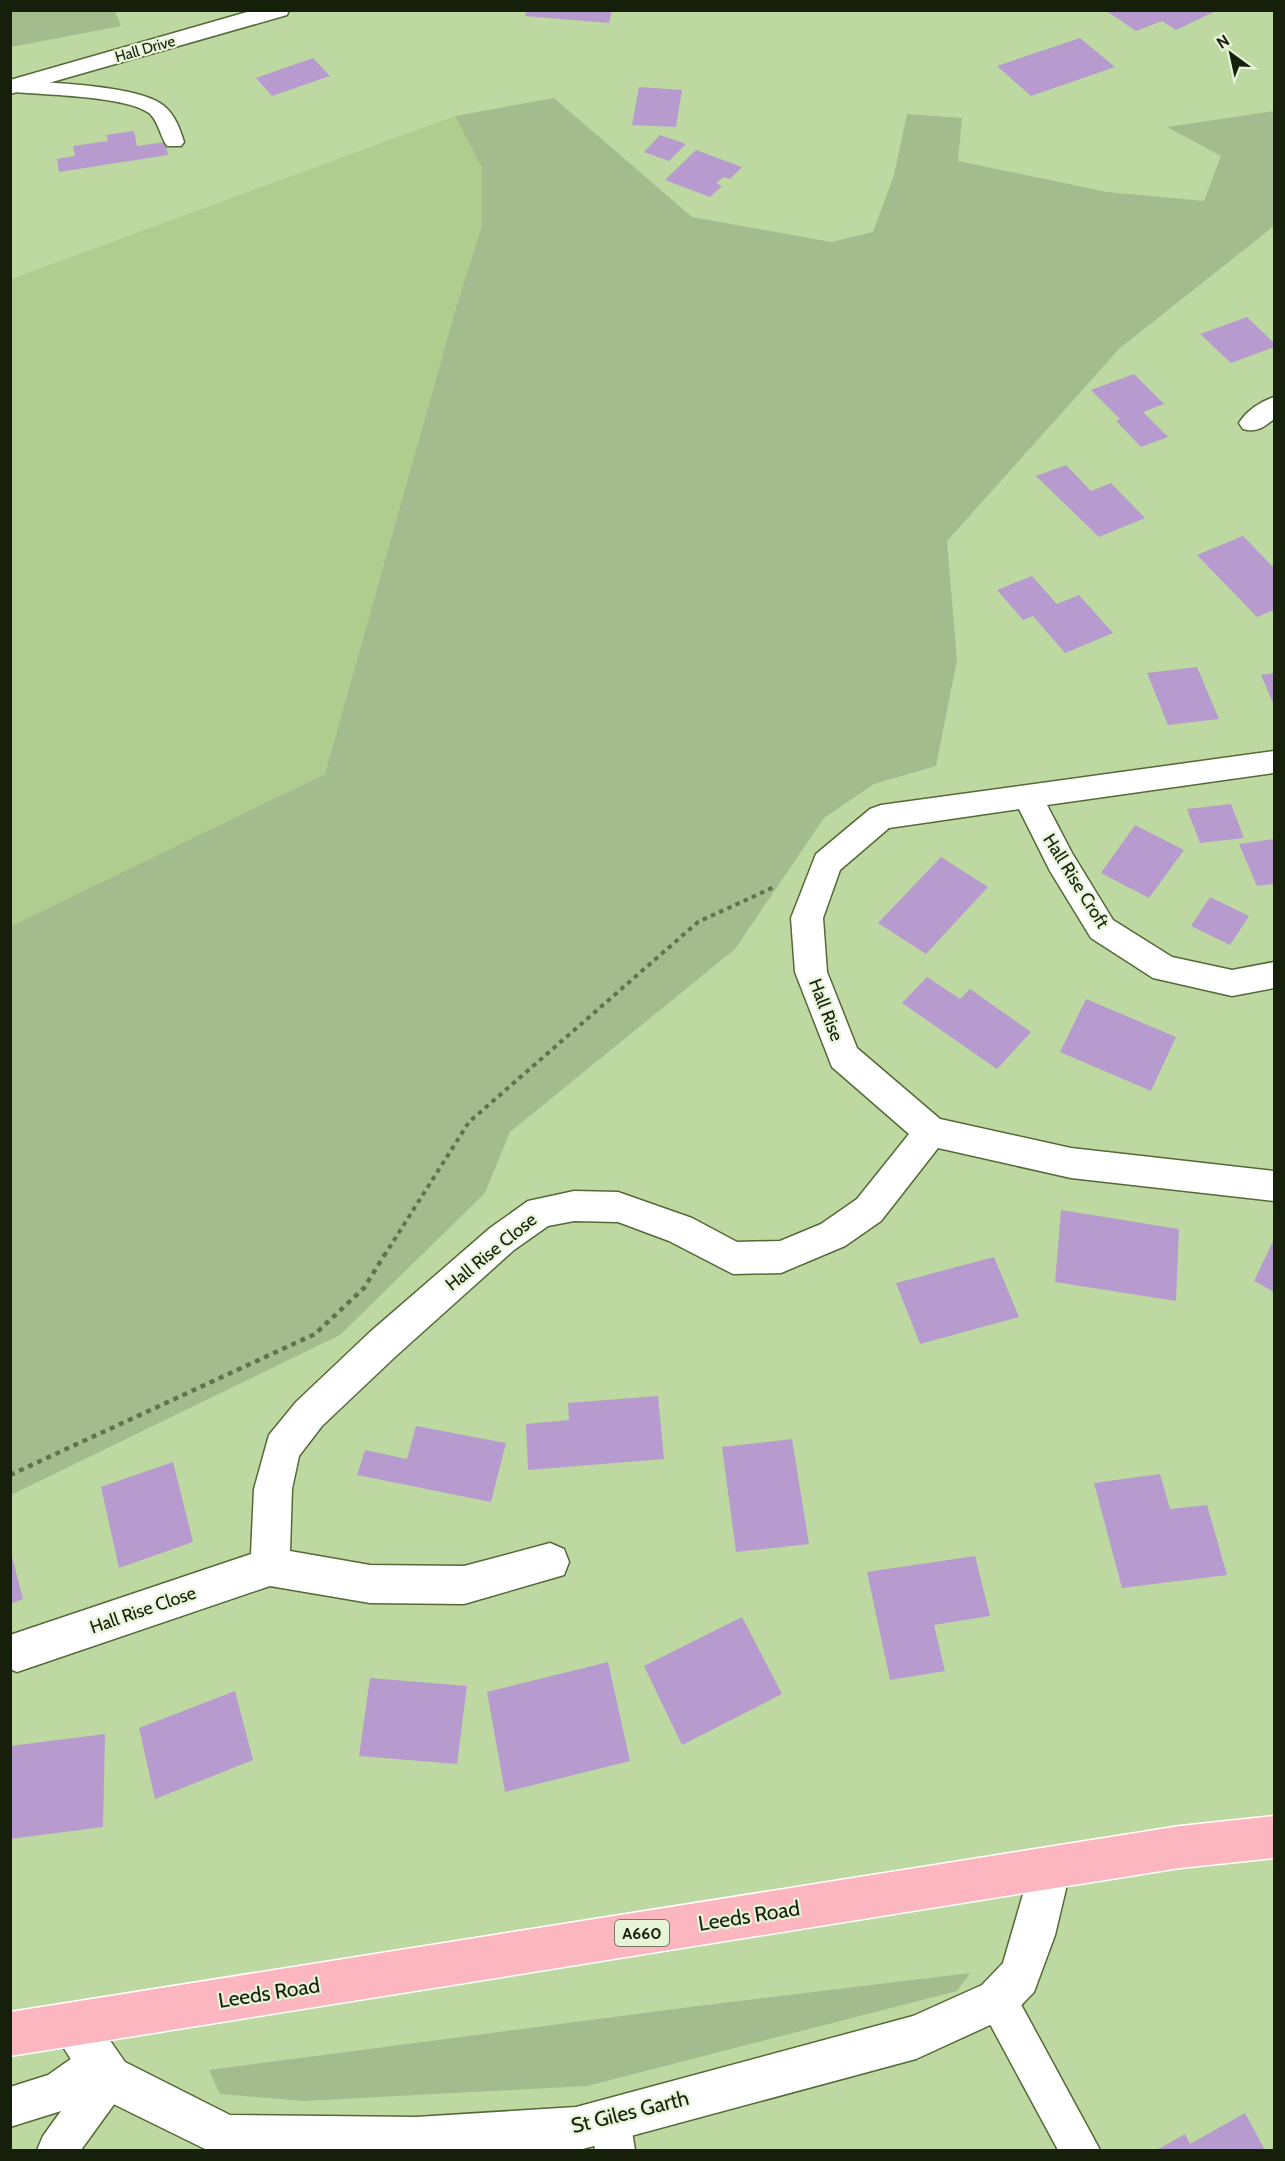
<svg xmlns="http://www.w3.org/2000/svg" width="1285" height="2161" viewBox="0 0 1285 2161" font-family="Cabin,sans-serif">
  <rect width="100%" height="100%" fill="#bdd9a1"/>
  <path fill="#b0cd90" d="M455,116L482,168V225L455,311L325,774L11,926V279Z"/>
  <path fill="#a4bb8d" d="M11,10L115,11L121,26L11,47Z
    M554,98L692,217L831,242L873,232L894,175L907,114L962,118L958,161L1107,192L1204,201L1221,156L1167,127L1274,111V226L1120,348L947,541L957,660L936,766L874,784L824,818L735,949L510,1132L485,1193L340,1335L11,1495V926L325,774L455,311L482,225V168L455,116Z
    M970,1973L957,1991L587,2086L304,2101L220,2094L209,2070L698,2006Z"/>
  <path fill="#b79bcf" d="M527,10H612L609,23L525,16Z
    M1105,10H1218L1176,30L1162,21L1136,31Z
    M1080,38L1115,67L1031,96L997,66Z
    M313,58L330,76L272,96L256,78Z
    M639,87L682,90L676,127L632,125Z
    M134,131L137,146L165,142L168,155L59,172L57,159L75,156L73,146L108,141L106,135Z
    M660,135L686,144L669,161L644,152Z
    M696,150L742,167L730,179L724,177L716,183L722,186L710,197L665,180Z
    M1247,317L1274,343V347L1231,363L1200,334Z
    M1134,374L1164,404L1143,412L1168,437L1141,447L1116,421L1120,419L1091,390Z
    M1066,465L1091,491L1111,483L1145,518L1099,537L1036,476Z
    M1243,536L1274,568V610L1257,617L1197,555Z
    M1032,576L1057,604L1079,595L1113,633L1065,653L1033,616L1023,620L997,590Z
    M1197,667L1219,719L1168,725L1147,673Z
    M1274,673V705L1261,675Z
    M1231,804L1244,838L1200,843L1187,809Z
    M1135,825L1184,850L1149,898L1101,873Z
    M1274,839V884L1257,886L1239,844Z
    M941,857L988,887L926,954L878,923Z
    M1210,897L1249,916L1230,945L1191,926Z
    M927,977L960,999L970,989L1031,1032L997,1069L902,1003Z
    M1086,999L1176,1037L1151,1091L1060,1052Z
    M1061,1210L1179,1229L1176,1301L1055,1282Z
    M1274,1239V1292L1254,1281Z
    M994,1257L1019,1317L920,1344L896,1283Z
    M658,1396L664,1459L528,1470L526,1424L569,1420L568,1403Z
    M416,1426L506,1443L491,1502L357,1475L365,1450L407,1459Z
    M792,1439L809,1544L736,1552L722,1447Z
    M173,1462L193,1542L119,1568L101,1487Z
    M1160,1474L1170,1509L1207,1505L1227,1575L1122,1588L1094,1483Z
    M10,1549L23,1599L10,1604Z
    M975,1556L990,1616L934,1625L945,1671L890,1680L867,1572Z
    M742,1617L782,1694L682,1745L644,1666Z
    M608,1662L630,1761L505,1792L487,1692Z
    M370,1678L467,1686L457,1764L359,1756Z
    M235,1691L253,1760L155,1799L139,1728Z
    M105,1734L103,1827L10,1839V1746Z
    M1245,2113L1265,2150H1157L1185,2134L1190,2144Z"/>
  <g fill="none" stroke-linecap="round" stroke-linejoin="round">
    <g stroke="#536a37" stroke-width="3">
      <path id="service" d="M14,80C47,83 140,85 164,106C175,115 180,129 184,142L181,146H167C160,136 159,122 149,113C126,96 45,95 14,92L10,91V81Z
        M997,1980L1011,1986L1100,2150H1058L977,2000L983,1986Z
        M99,2043L113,2049L118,2062L123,2064L129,2078L123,2092L81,2150H37L43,2136L61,2111L10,2127V2087L48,2075L85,2049Z
        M610,2099L624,2105L630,2119L635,2150H595L590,2119L596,2105Z"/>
    </g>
    <g stroke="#536a37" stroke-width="3">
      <path id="minor" d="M254,10H289L287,15L10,94V80Z
        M1274,397V419C1264,427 1257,433 1243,429L1239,423C1246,411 1261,401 1274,397Z
        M1274,751V773L1047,805L1072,853L1113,920L1172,957L1232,970L1274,962V988L1232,996L1153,978L1091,938L1050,871L1019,809L889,828L840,870L823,918L827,972L857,1048L940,1119L1071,1148L1274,1171V1201L1071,1178L938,1148L881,1221L845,1246L781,1273L733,1274L669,1241L618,1222L574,1221L548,1226L514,1250L396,1356L322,1426L299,1456L292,1489L290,1551L370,1565L464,1566L550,1543L564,1549L569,1562L564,1575L464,1604L370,1603L270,1586L17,1672L10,1669V1635L251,1554L254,1489L269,1435L296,1402L370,1332L490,1228L528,1201L574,1191L618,1192L692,1218L737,1242L780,1241L821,1224L857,1199L909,1134L832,1067L795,972L791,918L816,854L870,809L881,805Z
        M1050,1847L1065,1853L1071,1868L1055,1935L1034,1992L1012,2015L916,2059L579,2150H207L93,2094L58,2039L51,2024L58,2009L73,2002L88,2009L125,2062L230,2115L416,2117L576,2107L913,2016L982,1985L1003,1963L1035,1853Z"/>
    </g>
    <g stroke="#fff" stroke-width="3">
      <path id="trunk" d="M1274,1816V1858L1180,1868L10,2056V2012L1180,1826Z"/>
    </g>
    <path stroke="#61734e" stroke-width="4" stroke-dasharray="4.5 4.5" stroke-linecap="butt" d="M384,1256L469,1122L698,922L774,887"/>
    <path stroke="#61734e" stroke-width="4.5" stroke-dasharray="5 5" stroke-linecap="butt" d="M10,1475L315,1334L364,1288L385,1254"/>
    <use href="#service" fill="#fff" fill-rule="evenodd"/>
    <use href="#minor" fill="#fff" fill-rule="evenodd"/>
    <use href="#trunk" fill="#fcb6c0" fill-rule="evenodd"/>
  </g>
  <g text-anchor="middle" stroke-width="4.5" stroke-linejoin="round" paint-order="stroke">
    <g font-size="15" fill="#151f0a" stroke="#e6f4d8">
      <text transform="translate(145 49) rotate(-16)" y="5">Hall Drive</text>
    </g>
    <rect fill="#e6f4d8" stroke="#545f48" stroke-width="1.5" x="615" y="1920" width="54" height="26" rx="4.5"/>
    <g font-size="16" font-weight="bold" fill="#151f0a">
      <text x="642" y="1939">A660</text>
    </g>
    <g font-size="18" fill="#151f0a" stroke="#e6f4d8">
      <text transform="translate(1076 881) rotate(58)" y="6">Hall Rise Croft</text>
      <text transform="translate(826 1010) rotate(69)" y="6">Hall Rise</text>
      <text transform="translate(491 1252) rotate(-39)" y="6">Hall Rise Close</text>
      <text transform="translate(143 1610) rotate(-19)" y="6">Hall Rise Close</text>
    </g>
    <g font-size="21" fill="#151f0a" stroke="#e6f4d8">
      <text transform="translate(749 1916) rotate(-9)" y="7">Leeds Road</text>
      <text transform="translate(269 1993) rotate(-9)" y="7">Leeds Road</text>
      <text transform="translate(630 2112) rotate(-14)" y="7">St Giles Garth</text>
    </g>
  </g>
  <rect width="1285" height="2161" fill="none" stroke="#151f0a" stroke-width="24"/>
  <g transform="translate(1231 54) rotate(327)" stroke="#e6f4d8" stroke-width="4.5" paint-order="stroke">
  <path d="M0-4.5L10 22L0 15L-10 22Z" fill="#151f0a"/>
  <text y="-9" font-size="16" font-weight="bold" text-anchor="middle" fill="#151f0a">N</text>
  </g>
</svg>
